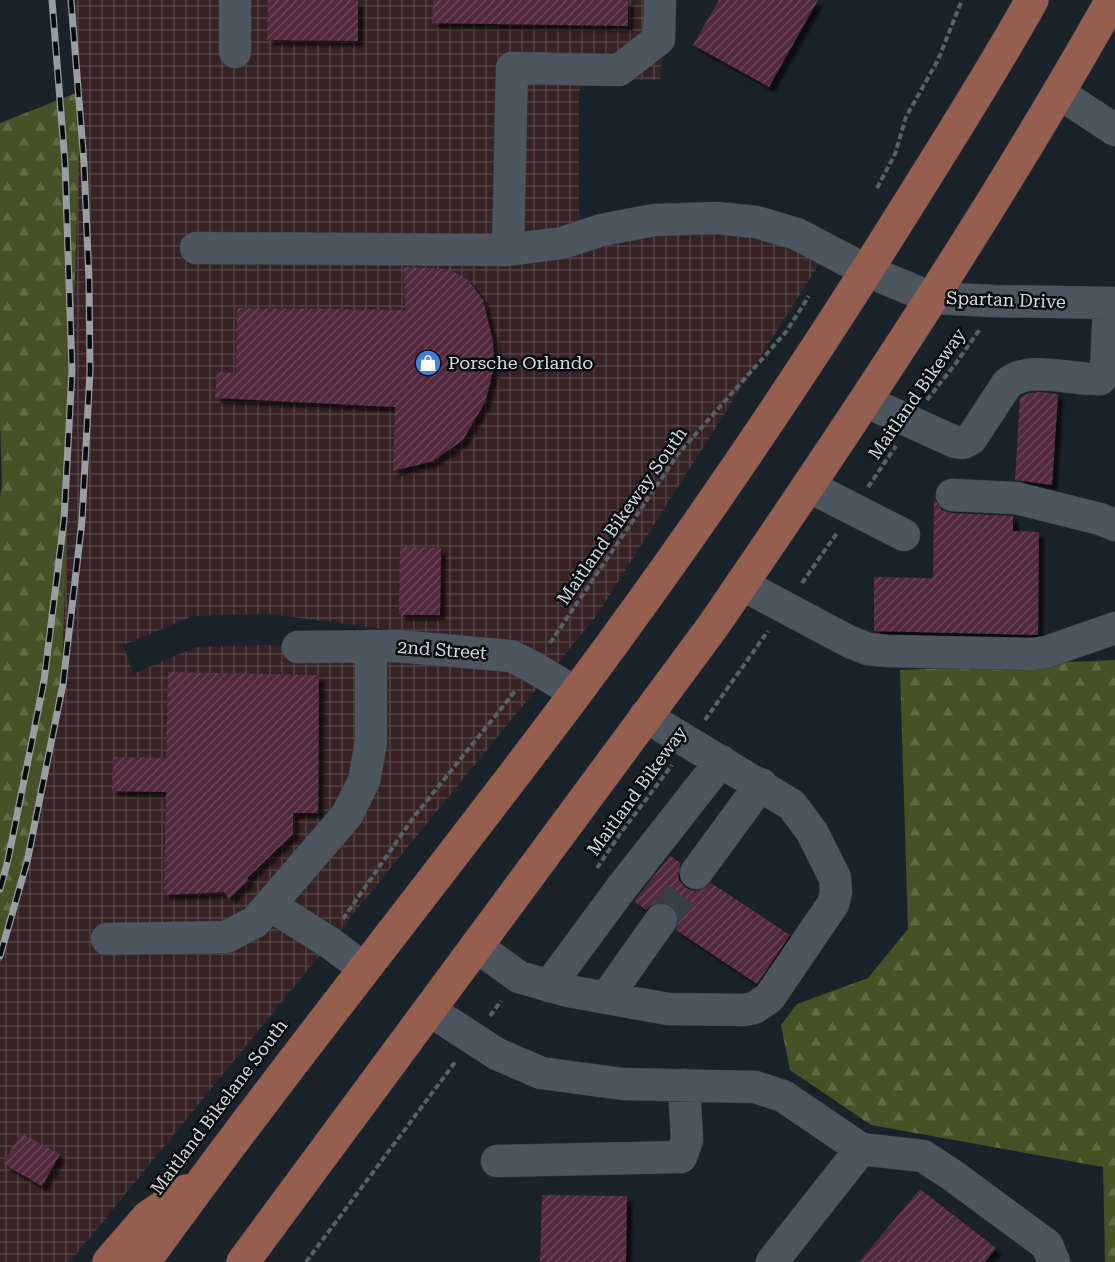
<svg xmlns="http://www.w3.org/2000/svg" width="1115" height="1262" viewBox="0 0 1115 1262" font-family="'Roboto Serif',serif">
  <defs>
    <pattern id="industrial-grid" width="8" height="8" patternUnits="userSpaceOnUse" patternTransform="scale(1.5)"><rect width="8" height="8" fill="#372325"/><path d="M0 4h8M4 0v8" fill="none" stroke="#534244"/></pattern>
    <pattern id="forest-firs" width="22" height="20" patternUnits="userSpaceOnUse" patternTransform="scale(1.5)"><rect width="22" height="20" fill="#465125"/><path d="M5 1l3.5 6h-7zM16 11l3.5 6h-7z" fill="#606944"/></pattern>
    <pattern id="building-hatch" width="6" height="6" patternUnits="userSpaceOnUse" patternTransform="scale(1.5)"><rect width="6" height="6" fill="#52293d"/><path d="M-1 1l2-2M0 6l6-6M5 7l2-2" fill="none" stroke="#6a4759"/></pattern>
    <filter id="shadow"><feDropShadow dx="5.5" dy="5.5" stdDeviation="1.5" flood-color="#0009"/></filter>
  </defs>
  <rect width="100%" height="100%" fill="#1b232a"/>
  <path fill="url(#industrial-grid)" d="M72,0H668L660,80L591,79L582,85L579,92V213L581,220L681,205L831,245L597,615L557,664L533,648L512,640L398,631L270,614L193,616L123,645L133,674L196,647L270,645L394,662L508,671L538,687L70,1262H0V965L61,705L81,81Z"/>
  <path fill="url(#forest-firs)" d="M81,91L61,705L0,965V496L2,484L0,422V123Z
    M1115,660V1262H1105L1103,1167L871,1125L790,1070L781,1025L797,1004L868,978L908,929L900,670Z"/>
  <path fill="url(#building-hatch)" filter="url(#shadow)" d="M268,0H358V41L267,40Z
    M433,0H628V26L432,23Z
    M719,0H818L769,87L693,45Z
    M404,267L448,269L467,279L483,300L493,341L494,368L485,402L463,440L433,461L393,471L395,407L215,398L217,372L236,373L237,308L405,310Z
    M1039,392L1058,394L1052,485L1015,480L1020,397L1030,393Z
    M934,499L942,510L951,513L1013,516V531L1039,532L1038,635L874,631V577L933,578Z
    M400,547L441,548L440,615H399Z
    M168,672L319,675L318,813H293V834L247,878L249,880L229,899L224,892L164,895L166,792L112,791L113,757L166,758Z
    M670,856L681,863L678,872L679,880L686,888L694,891L703,890L711,883L790,935L757,984L676,930L679,921L678,913L671,905L662,902L654,903L646,910L634,901Z
    M21,1133L60,1154L42,1186L3,1164Z
    M920,1189L996,1248L985,1262H859Z
    M542,1195L627,1196L626,1262H540Z"/>
  <g fill="none" stroke-linecap="round" stroke-linejoin="round">
    <path stroke="#373f45" stroke-width="32" stroke-dasharray="32 16" stroke-linecap="butt" d="M661,920L696,873"/>
    <g stroke="#383e44" stroke-width="33">
      <path id="minor" d="M235,52V0
        M1059,93L1115,130
        M196,248L508,250L562,243L602,230L654,220L717,218L756,222L797,234L867,271L932,298L994,301L1115,303
        M508,250L512,68L619,70L659,39L660,0
        M865,401L955,442L963,443L971,439L1007,384C1029,364 1071,381 1100,379L1106,373L1109,303
        M808,486L904,535
        M952,495L1016,498L1100,519L1115,525
        M741,584L850,642L868,649L887,651L1034,654L1046,652L1115,628
        M298,647L396,646L511,656L533,667L576,693
        M696,873L761,784
        M270,905L330,943L365,969
        M107,939L226,937L255,922L347,815L364,781L371,742V646
        M476,946L519,977L568,991L668,1009L744,1010L754,1008L769,998L833,904L836,892L835,878L812,832L792,805L645,716
        M549,986L619,891L721,761
        M606,998L661,920
        M429,1010L497,1054L541,1073L623,1084L755,1087L783,1096L861,1149L923,1156L952,1175L1047,1245L1054,1262
        M497,1161L681,1157L687,1140L684,1085
        M772,1262L861,1149"/>
    </g>
    <g stroke="#383e44" stroke-width="34">
      <path id="major" d="M109,1262L148,1217L186,1191
        M144,1262C283,1069 433,884 576,693C687,544 792,390 891,232C939,155 988,79 1032,0
        M243,1262L713,626C853,422 990,216 1112,0"/>
    </g>
    <path stroke="#596167" stroke-width="4" stroke-dasharray="6 3" stroke-linecap="butt" d="M877,188L895,154L906,117L938,60L962,0
      M927,400L956,363L980,329
      M868,487L896,446
      M802,583L837,533
      M550,643L678,454L786,332L809,296
      M705,720L768,631
      M597,868L620,834L672,765
      M343,919L413,818L516,690
      M490,1016L501,1001
      M306,1262L456,1061"/>
    <use href="#minor" stroke="#4d565e" stroke-width="32"/>
    <use href="#major" stroke="#965e4e" stroke-width="33"/>
    <g stroke="#979da2" stroke-width="7">
      <path id="rail" d="M0,889L8,860L44,681L64,520L72,371L65,163L52,0
        M0,956L27,862L63,684L82,521L90,371L89,280L84,163L71,0"/>
    </g>
    <use href="#rail" stroke="#090c0f" stroke-width="4.5" stroke-dasharray="14" stroke-linecap="butt"/>
  </g>
  <defs>
    <g id="shop-disc" transform="scale(1.35)"><circle r="9.5" fill="#3f7fe0" stroke="#090c0f"/><path d="M-5-2.5h2.3a2.7 3.5 0 0 1 5.4 0H5L5.5 6h-11ZM-1.5-2.5h3a1.5 2.3 0 0 0-3 0Z" fill="#fff"/></g>
  </defs>
  <g fill-rule="evenodd">
    <use href="#shop-disc" x="428" y="363"/>
  </g>
  <g text-anchor="middle" stroke-width="5" stroke-linejoin="round" paint-order="stroke">
    <g font-size="18" fill="#d6dce0" stroke="#090c0f">
      <text transform="translate(1006 300) rotate(2)" y="6">Spartan Drive</text>
      <text transform="translate(917 394) rotate(-55)" y="6">Maitland Bikeway</text>
      <text transform="translate(622 516) rotate(-55)" y="6">Maitland Bikeway South</text>
      <text transform="translate(442 650) rotate(4)" y="6">2nd Street</text>
      <text transform="translate(637 791) rotate(-54)" y="6">Maitland Bikeway</text>
      <text transform="translate(219 1107) rotate(-53)" y="6">Maitland Bikelane South</text>
    </g>
    <g font-size="18" fill="#d6dce0" stroke="#090c0f" text-anchor="start">
      <text x="448" y="369">Porsche Orlando</text>
    </g>
  </g>
</svg>
